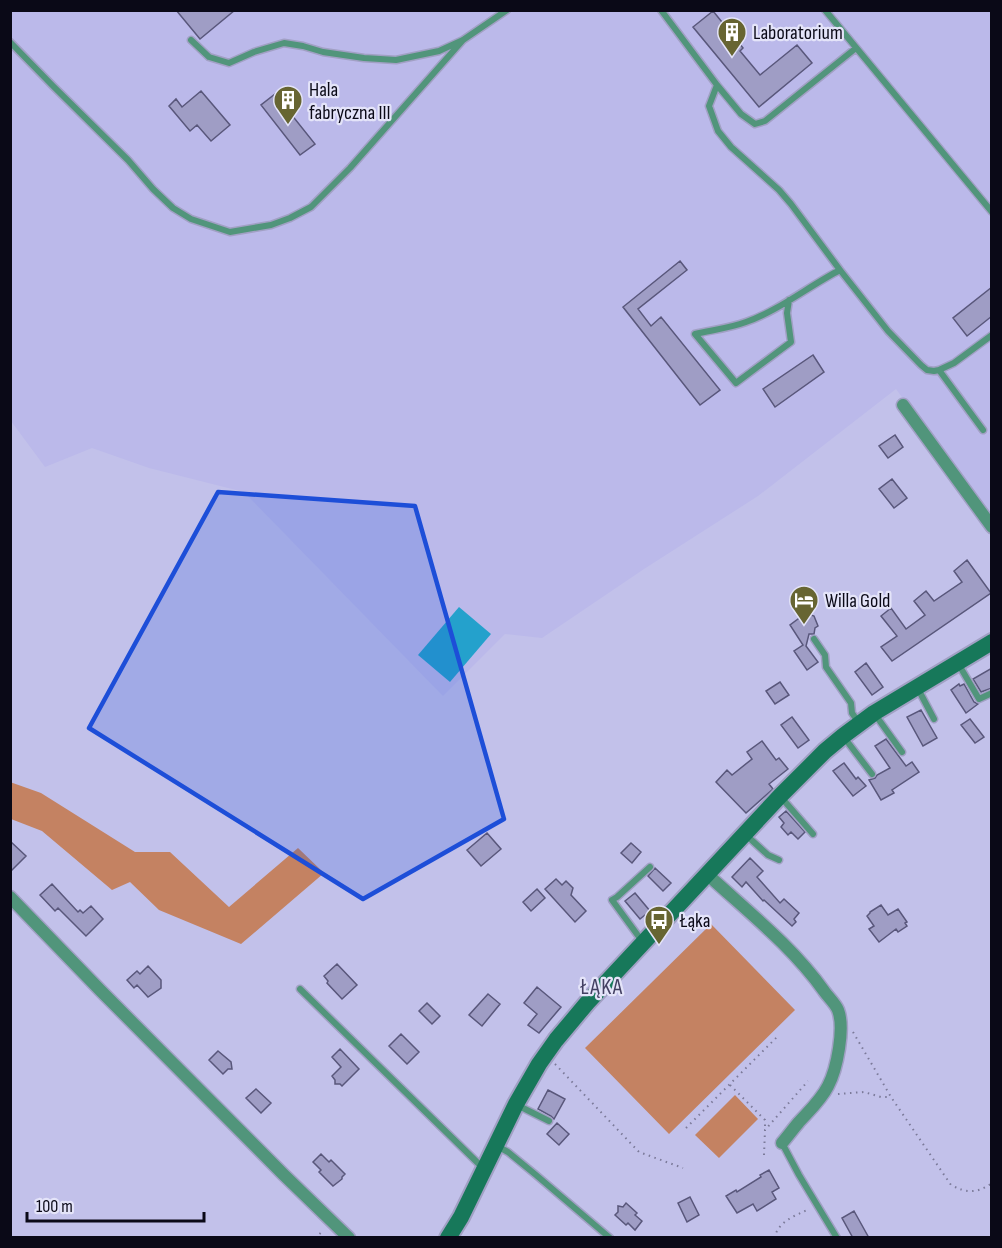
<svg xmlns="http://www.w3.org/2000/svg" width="1002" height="1248" viewBox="0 0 1002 1248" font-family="'Sofia Sans Condensed',sans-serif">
  <rect width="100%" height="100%" fill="#c2c1ea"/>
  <path fill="#bbb9ea" d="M11,11H991V518L896,389L758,496L644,569L542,638L505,634L443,696L244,492L149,468L92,448L45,467L11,421Z"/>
  <path fill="#c48262" d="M10,782L41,793L135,852H170L229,907L298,848L324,873L241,944L159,910L130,882L112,890L42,831L11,819Z
    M711,924L795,1010L669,1134L585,1048Z
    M735,1095L758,1119L719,1158L695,1135Z"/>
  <path fill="#24a1cc" d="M459,607L491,634L450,682L418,655Z"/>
  <path fill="#9f9dc5" stroke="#59577b" stroke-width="1.5" d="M176,10H235L200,39Z
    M713,11L743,48L740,51L760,75L797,45L812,63L759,107L693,27Z
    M201,91L230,125L211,141L197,125L190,131L169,106L176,99L182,107Z
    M275,94L315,144L300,155L261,105Z
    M680,261L687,270L638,309L651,326L661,317L720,390L700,405L623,307Z
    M992,287V316L967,336L953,318Z
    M813,355L824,372L775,407L763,389Z
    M895,435L903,447L888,458L879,446Z
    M892,479L907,498L894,508L879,489Z
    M967,560L991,593L892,661L881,647L897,636L881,616L891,608L906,629L925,615L914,601L926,591L934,601L962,582L954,571Z
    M806,613L814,616L818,626L815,628L814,634H809L806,646L818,662L807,670L794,651L803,645L790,625Z
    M866,663L883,687L872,695L855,672Z
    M992,668V688L981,692L973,679Z
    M780,682L789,695L775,704L766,691Z
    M959,684L960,686L964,684L974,702L978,704L966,713L951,690Z
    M921,710L937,738L923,746L907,717Z
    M792,717L809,740L798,748L781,725Z
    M970,719L984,737L975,743L961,725Z
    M886,739L906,766L912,762L919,772L892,790L894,793L881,800L869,780L875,778L877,775L890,768L875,746Z
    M762,741L776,760L779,758L788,769L769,784L773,789L746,813L716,782L727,770L732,775L752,759L747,752Z
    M844,763L856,779L858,777L866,786L853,796L833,771Z
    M786,811L805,832L798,839L791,832L788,835L781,827L784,823L779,817Z
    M487,833L501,849L481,866L467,850Z
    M10,841L26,856L10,872Z
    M631,843L641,852L632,863L621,853Z
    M750,858L763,871L757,877L780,903L784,899L799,913L794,919L796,922L792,926L764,900L763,901L746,882L742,887L732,877Z
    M655,868L671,883L663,891L648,876Z
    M556,879L562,885L566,881L573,888L571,895L586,911L575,922L545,889Z
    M52,884L78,912L80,910L83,913L91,906L103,919L86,936L58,908L55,911L40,895Z
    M537,889L545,898L531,911L523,902Z
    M635,893L650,911L640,919L625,901Z
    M881,905L888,915L898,909L907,922L905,923L907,926L898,932L896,929L879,942L869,929L874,926L867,916L870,913V912Z
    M337,964L357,985L342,999L327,983L328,981L324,976Z
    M148,966L161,980V988L148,997L137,985L134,988L127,980L137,971L140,974Z
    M537,987L561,1007L539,1033L528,1025L537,1014L524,1003Z
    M488,994L500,1004L482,1026L469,1015Z
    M427,1003L440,1016L432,1024L419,1011Z
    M401,1034L419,1052L407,1064L389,1046Z
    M340,1049L359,1069L342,1086L340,1084H335V1080L332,1076L341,1067L332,1057Z
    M218,1051L231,1062L232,1069H228L223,1074L209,1060Z
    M256,1089L271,1103L261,1113L246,1098Z
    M548,1090L565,1099L554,1119L551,1116L538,1109Z
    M557,1123L569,1134L559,1145L547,1134Z
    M321,1154L329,1162L331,1160L345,1174L342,1177V1179L333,1186L319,1172L321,1170L313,1162Z
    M769,1170L779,1188L772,1192L776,1199L757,1211L753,1204L737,1213L726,1196L736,1190L737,1192L761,1177L760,1175Z
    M690,1197L699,1215L687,1222L678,1203Z
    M626,1203L637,1213L635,1215L642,1221L635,1230L628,1223L626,1225L615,1215L618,1212V1206L623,1207Z
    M854,1211L869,1238H853L842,1218Z"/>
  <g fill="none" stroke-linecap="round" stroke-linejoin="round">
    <g stroke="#a1a0c4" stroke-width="9">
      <path id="service" d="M661,10L717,85L709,106L718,131L731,147L779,190L791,204L840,270L888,331L921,365L927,370L934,371L939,370L954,363L992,335
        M825,10L992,212
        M191,40L209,57L229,63L254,52L284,43L303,46L323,52L364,58L396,60L439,51L463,40L507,10
        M10,42L53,86L128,160L153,189L173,208L191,219L230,232L271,225L290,218L311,207L350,168L463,40
        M717,85L741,114L755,124L765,121L856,48
        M789,300L787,313L791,342L736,383L695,334C712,330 730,328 746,322C778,311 809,286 840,270
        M939,370L983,430
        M814,639L825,655L826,667L851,703L852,713L859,723
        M959,665L979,699L992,693
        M917,687L934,719
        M874,713L902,752
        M843,736L872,774
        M780,796L813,834
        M746,835L768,855L779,860
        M642,941L612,900L617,897L650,867
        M300,989L482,1167
        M517,1105L549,1121
        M782,1143L799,1175L837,1238
        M497,1146L508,1152L536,1175L610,1238"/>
    </g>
    <g stroke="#a1a0c4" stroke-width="15">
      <path id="minor" d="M903,405L992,527
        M707,874C747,911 792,946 824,991C828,997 835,1003 838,1010C845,1028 837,1069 828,1086C821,1100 810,1110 799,1122C793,1129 788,1136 782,1143
        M10,897L100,990L284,1175L349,1238"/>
    </g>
    <g stroke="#a1a0c4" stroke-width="20">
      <path id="secondary" d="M448,1238L461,1217L516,1104L539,1064L556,1040L587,1003L780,796L825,751L843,736L874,713L992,642"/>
    </g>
    <path stroke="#7b7a99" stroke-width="2" stroke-dasharray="1.5 4.5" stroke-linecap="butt" d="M853,1032L891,1097L951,1185C966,1193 977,1194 992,1183
      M555,1064L639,1152L683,1168
      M730,1085L765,1120V1130
      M838,1094L864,1092L881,1097H891
      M686,1128L778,1036
      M764,1155L765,1130L808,1081
      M315,1238L324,1230
      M774,1238C780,1220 793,1217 809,1209"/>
    <use href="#service" stroke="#51957b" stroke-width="6"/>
    <use href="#minor" stroke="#51957b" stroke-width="12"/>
    <use href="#secondary" stroke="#17785a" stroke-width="16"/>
  </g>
  <path fill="#1d4ed8" fill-opacity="0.2" stroke="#1d4ed8" stroke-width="4.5" stroke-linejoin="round" d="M218,492L415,506L504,819L363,899L89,728Z"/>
  <defs>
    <g id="building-pin" transform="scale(1.5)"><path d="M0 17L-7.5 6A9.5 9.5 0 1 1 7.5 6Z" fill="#676532" stroke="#e4e4f9"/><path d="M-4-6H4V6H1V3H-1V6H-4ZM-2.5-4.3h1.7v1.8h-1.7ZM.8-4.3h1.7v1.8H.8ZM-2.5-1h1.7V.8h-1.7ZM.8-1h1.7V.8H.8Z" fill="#fff"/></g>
    <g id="hotel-pin" transform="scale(1.5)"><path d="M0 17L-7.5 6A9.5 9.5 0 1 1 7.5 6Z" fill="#676532" stroke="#e4e4f9"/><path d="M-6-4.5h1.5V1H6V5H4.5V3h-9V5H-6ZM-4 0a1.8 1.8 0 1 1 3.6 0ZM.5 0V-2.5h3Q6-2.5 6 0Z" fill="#fff"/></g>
    <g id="bus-pin" transform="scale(1.5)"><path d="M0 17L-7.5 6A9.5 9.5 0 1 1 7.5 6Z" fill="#676532" stroke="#e4e4f9"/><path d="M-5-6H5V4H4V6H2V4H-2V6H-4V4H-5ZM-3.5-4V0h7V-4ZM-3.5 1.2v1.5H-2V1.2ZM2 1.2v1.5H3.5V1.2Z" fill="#fff"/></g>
  </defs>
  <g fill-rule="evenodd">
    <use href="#building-pin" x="732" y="32"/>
    <use href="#building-pin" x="288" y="100"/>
    <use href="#hotel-pin" x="804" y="600"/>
    <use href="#bus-pin" x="659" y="920"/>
  </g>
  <g text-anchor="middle" stroke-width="4.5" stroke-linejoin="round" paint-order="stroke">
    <g font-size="20" fill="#0a0917" stroke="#e4e4f9" text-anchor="start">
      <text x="753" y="39">Laboratorium</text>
      <text x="309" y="96">Hala<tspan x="309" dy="23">fabryczna III</tspan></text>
      <text x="825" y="607">Willa Gold</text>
      <text x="680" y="927">Łąka</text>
    </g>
    <g font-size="22" letter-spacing="1.5" fill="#434062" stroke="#e4e4f9">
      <text x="602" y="994">ŁĄKA</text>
    </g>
  </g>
  <rect width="1002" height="1248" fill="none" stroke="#0a0917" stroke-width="24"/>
  <path d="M27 1212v9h177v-9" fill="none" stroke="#0a0917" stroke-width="3"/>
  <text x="36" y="1212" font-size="18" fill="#0a0917" stroke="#e4e4f9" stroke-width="4.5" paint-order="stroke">100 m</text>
</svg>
